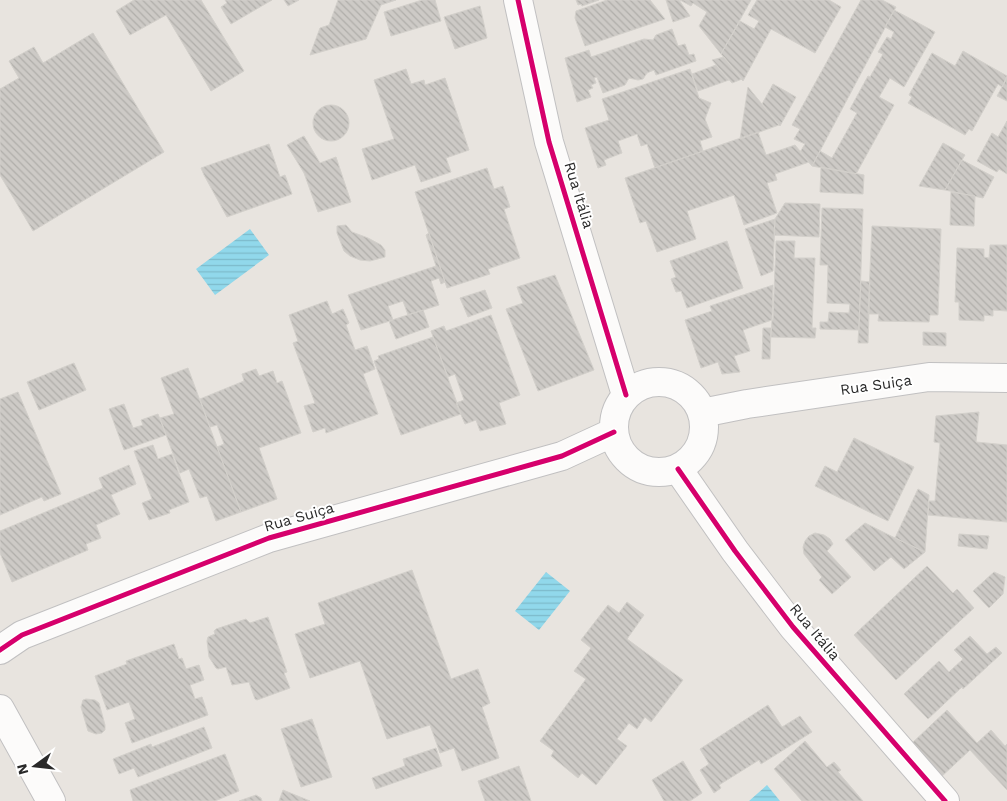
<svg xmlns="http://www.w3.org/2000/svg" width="1007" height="801" viewBox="0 0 1007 801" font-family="'Work Sans',sans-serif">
  <defs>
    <pattern id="water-rules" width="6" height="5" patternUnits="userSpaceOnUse" patternTransform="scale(1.25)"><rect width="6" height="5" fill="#91d8eb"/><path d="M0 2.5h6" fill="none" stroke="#7dbaca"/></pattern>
    <pattern id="building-back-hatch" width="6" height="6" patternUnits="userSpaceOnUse" patternTransform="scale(1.25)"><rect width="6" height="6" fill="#cdcac6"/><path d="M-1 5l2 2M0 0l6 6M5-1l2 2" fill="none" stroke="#b0aeaa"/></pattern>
  </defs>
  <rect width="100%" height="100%" fill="#e8e4df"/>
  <path fill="url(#water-rules)" d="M250,229L269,255L215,295L196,269Z
    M546,572L570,591L539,630L515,611Z
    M767,785L780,801H749Z"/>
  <path fill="url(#building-back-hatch)" stroke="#d3d0cb" d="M134,0H201L244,71L211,91L166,15L130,35L116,11Z
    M225,0H272L231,24L221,7L227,3Z
    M284,0H299L288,6Z
    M338,0H396L381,5L366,39L310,55L320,28L329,25Z
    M422,0H435L441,21L391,36L384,12Z
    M576,0H599L582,6L581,4L578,5Z
    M607,0H650L665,19L585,46L575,18L576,11Z
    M666,0H679L690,16L673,22Z
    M680,0H751L721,54L699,26L707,12L693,3L691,6Z
    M757,0H829L841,7L815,53L771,29L743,81L721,54L740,21L754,29L759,21L748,15Z
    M861,0H882L896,7L812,166L800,152L805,144L794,139L800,129L792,125Z
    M480,6L487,38L455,49L444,17Z
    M894,10L935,32L904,87L890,78L879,97L894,105L856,174L812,166L820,151L832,158L857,113L850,109L868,76L870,77L883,54L878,52L887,37L891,39L894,32L885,27Z
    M672,29L678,46L685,44L689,55L694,54L696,61L656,75L654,70L647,73L643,79L638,80L629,78L625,85L603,93L597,77L594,78L596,83L591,85L593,88L588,90L591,97L577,102L565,58L589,50L591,57L644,39L653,40L656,35Z
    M93,33L164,152L33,231L0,175V89L19,78L9,61L34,47L43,63Z
    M963,51L1007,76L1002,87L998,84L972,131L969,129L965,135L908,103L912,97L909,95L932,53L955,66Z
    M724,57L742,79L732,83L712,60Z
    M716,65L729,80L698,91L692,74Z
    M406,69L411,84L424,80L425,85L445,78L469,150L446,158L451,172L421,182L415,165L372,180L362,149L394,139L374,80Z
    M690,69L699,98L711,103L705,119L712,137L700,141L703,151L655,168L647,144L641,146L637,134L618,141L622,153L604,160L606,165L598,168L585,128L609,120L602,99Z
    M1007,78V101L997,96Z
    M773,84L796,97L780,126L762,104Z
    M748,87L779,125L740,139Z
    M313 123a18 18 0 1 1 36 0a18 18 0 1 1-36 0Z
    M1007,121V174L999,169L997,172L977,161L992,133L998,137Z
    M758,132L766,155L795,145L809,162L775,174L777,180L767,183L777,213L744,225L734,195L687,211L696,239L657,252L646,221L640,223L625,178Z
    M304,136L320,163L336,157L351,202L318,212L304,173L287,145Z
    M943,143L965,155L962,160L945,190L919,186Z
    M269,144L280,177L285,175L292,194L227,217L204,175L201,168Z
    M962,160L994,177L983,198L945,190Z
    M821,167L864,175L863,194L820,192Z
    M487,168L494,189L503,186L510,207L504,209L520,258L488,269L490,274L447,288L415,192Z
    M951,192L975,196L974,226L950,225Z
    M785,203L820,204L819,237L774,235L775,219Z
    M822,208L863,209L859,330L820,329V322H828L829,312L849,313L850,304L827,303L828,265H820Z
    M775,219L773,271L761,276L745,229Z
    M346,225L352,232L368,238L381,245L385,250V257L370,261L360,260L350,256L344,251L337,233V226Z
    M872,226L941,229L938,315H930L929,322L878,321L879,314H868Z
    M429,233L445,282L441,284L439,278L431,281L439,305L408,315L403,301L388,306L393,320L361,330L348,295L436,266L426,235Z
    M727,241L743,288L687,308L681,291L676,292L671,279L676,277L670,261Z
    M776,241H795L794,258H815L812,328H816L815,338L771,337L772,320H773Z
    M990,245H1007V311L993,310V316L984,315V321L959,320V302H955L957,248L984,249V257L989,258Z
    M555,275L594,370L538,391L506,309L523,303L517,287Z
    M861,281L870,282L868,343H858Z
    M773,285L772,320L743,330L750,351L734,356L740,372L722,374L718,362L701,368L685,320L712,311L710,306Z
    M485,290L492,308L468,317L460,298Z
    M327,301L332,314L343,309L349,323L346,325L355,350L367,346L375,369L363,374L378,414L326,433L325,428L313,432L304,406L315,403L293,343L298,341L289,315Z
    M423,310L429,327L396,339L389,321Z
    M491,315L520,395L499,403L506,424L480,431L476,420L465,424L456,403L464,400L455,374L448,377L431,331L444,326L446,331Z
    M763,328H771L770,359H762Z
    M923,332L946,333V346L923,345Z
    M433,337L461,414L401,435L374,361L379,359L378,356Z
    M74,363L86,390L39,410L27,382Z
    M188,368L241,512L216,521L207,496L200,498L189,469L180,473L160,418L174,414L161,378Z
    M256,369L259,376L273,371L277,383L282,381L301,433L259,448L277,499L241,512L217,447L224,444L217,425L210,427L200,399L244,381L242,374Z
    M18,392L61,494L44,501L42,497L0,515V399Z
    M124,404L133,428L143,425L141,420L158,414L166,435L124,450L109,409Z
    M979,412L976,442L1007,445V522L928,515L929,501H935L940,443L934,442L936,416Z
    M854,438L914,467L888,521L815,486L825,466L837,472Z
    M153,445L158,459L172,454L189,502L169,510L170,513L149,520L142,503L152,499L134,451Z
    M129,465L136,484L111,495L120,514L96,525L101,538L86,544L88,550L12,582L0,553V531L103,488L99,478Z
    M918,489L929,495L925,552L895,538Z
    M865,523L895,538L925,552L904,569L891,557L874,571L845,540Z
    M815,533L824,535L830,539L833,544L827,551L851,577L832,594L819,580L822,577L804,554L803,547L805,541L809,536Z
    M959,534L989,536L987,549L958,546Z
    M927,566L953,593L957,589L974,608L896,680L854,635Z
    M412,570L451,679L478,669L490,703L482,707L499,758L462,771L454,748L440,753L430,725L387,739L360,661L310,678L295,634L325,624L318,603Z
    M994,572L1005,577L1003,594L989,608L973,591Z
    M627,602L644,615L627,639L683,680L651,722L645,717L637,729L629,723L617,739L627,746L596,785L582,773L578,778L551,756L554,751L540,741L586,679L574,671L591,648L581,640L608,605L619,613Z
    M268,617L287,672L284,673L290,688L257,700L255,699L249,682L232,685L226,667L218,669L216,668L209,657L207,641L208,637L215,634L214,631L216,629L246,619L250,623Z
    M970,636L987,654L996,647L1002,653L963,689L962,687L928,719L904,694L939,661L949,672L963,659L954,650Z
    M174,644L179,659L182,658L186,669L199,665L204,680L190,685L195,699L202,697L208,715L132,743L125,723L135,719L129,702L107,710L95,676L127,664L126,661Z
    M86,699L95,700L99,703L105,725V730L102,733L96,734L88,731L81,707L83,700Z
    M768,705L782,727L800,716L812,732L761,764L759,760L719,785L721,788L714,793L700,770L709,764L700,749Z
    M947,710L977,743L991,730L1005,746L1007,744V790L970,750L940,778L910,745Z
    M312,719L332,777L301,787L281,729Z
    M204,727L212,748L138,777L134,768L119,774L113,759L151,744L152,747Z
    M805,741L827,767L834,762L841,770L838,772L863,801H802L774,769Z
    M436,748L442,766L376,789L372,778L405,766L403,759Z
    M225,754L239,791L215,801H133L130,790Z
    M683,761L702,793L690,801H664L652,780Z
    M519,766L531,801H485L478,781Z
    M283,790L310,801H279Z
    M256,795L261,798L262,801H239Z"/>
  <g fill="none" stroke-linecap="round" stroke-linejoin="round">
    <g stroke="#c1c0c1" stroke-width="30">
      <path id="street" d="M518,0L549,142L626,395
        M614 427a45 45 0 1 1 90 0a45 45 0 1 1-90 0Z
        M702,413L747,404L929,377L1007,378
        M678,469L735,551L793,627L945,801
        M0,650L22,635L269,538L562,456L614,432
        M0,709L51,801"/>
    </g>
    <use href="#street" stroke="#fcfbfa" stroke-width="28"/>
    <g stroke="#fff" stroke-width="8">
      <path id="cycleway" d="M518,0L549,142L626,395
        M678,469L735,551L793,627L945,801
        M0,650L22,635L269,538L562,456L614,432"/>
    </g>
    <use href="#cycleway" stroke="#d6006c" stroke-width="5"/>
  </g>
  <g text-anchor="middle" stroke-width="4" stroke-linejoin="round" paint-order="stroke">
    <g font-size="15" fill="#2a2a2a" stroke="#fff">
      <text transform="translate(579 195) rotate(73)" y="5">Rua Itália</text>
      <text transform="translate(876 385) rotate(-8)" y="5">Rua Suiça</text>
      <text transform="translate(299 517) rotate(-16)" y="5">Rua Suiça</text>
      <text transform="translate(815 632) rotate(50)" y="5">Rua Itália</text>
    </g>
  </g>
  <g transform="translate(35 766) rotate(255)" stroke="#ffffff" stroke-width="4" paint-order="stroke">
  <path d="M0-4L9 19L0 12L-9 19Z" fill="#2a2a2a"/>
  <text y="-8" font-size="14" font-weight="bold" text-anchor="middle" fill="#2a2a2a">N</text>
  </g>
</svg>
